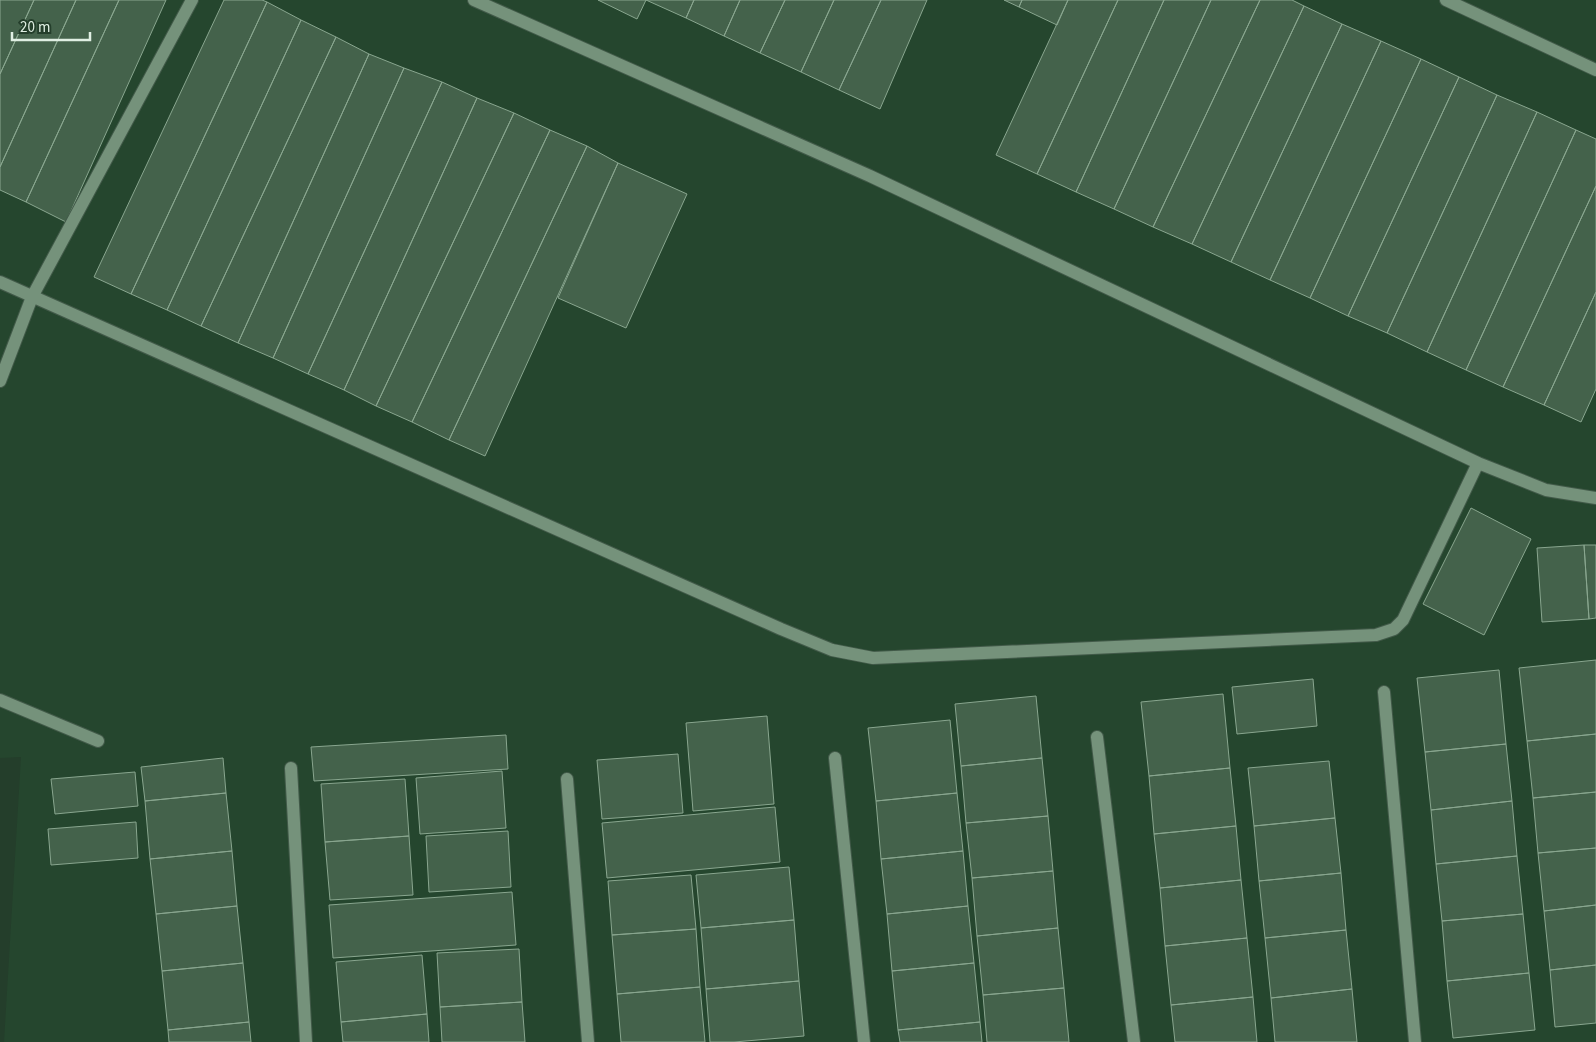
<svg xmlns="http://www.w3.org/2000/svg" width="1596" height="1042" viewBox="0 0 1596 1042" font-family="'Source Sans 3',sans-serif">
  <rect width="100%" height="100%" fill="#243e2b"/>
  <path fill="#25462e" d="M0,0H1596V1042H4L21,757L0,758Z"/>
  <path fill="#44624b" stroke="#89a68f" d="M0,0H34L0,74Z
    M34,0H76L0,167V74Z
    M76,0H119L26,202L0,190V167Z
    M119,0H166L66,222L26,202Z
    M224,0H262L267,2L131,294L94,277Z
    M598,0H646L637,19Z
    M646,0H694L686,18Z
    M694,0H740L724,36L686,18Z
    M740,0H785L760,53L724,36Z
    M785,0H834L801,72L760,53Z
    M834,0H881L839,90L801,72Z
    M881,0H927L880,109L839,90Z
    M1004,0H1022L1019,7Z
    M1022,0H1068L1057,25L1019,7Z
    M1068,0H1118L1037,174L996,155Z
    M1118,0H1164L1076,192L1037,174Z
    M1164,0H1211L1114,209L1076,192Z
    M1211,0H1260L1153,227L1114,209Z
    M1260,0H1292L1304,6L1192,244L1153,227Z
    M267,2L301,20L167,310L131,294Z
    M1304,6L1342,24L1231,262L1192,244Z
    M301,20L336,37L201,326L167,310Z
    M1342,24L1381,41L1270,280L1231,262Z
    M336,37L369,54L238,343L201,326Z
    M1381,41L1421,59L1310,298L1270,280Z
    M369,54L404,68L273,358L238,343Z
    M1421,59L1459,77L1348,316L1310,298Z
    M404,68L442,82L308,374L273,358Z
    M1459,77L1497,95L1387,333L1348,316Z
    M442,82L477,98L344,390L308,374Z
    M1497,95L1537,112L1427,352L1387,333Z
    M477,98L514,113L376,406L344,390Z
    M1537,112L1576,130L1466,370L1427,352Z
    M514,113L550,130L412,422L376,406Z
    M550,130L587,146L449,440L412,422Z
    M1576,130L1596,139V186L1503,387L1466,370Z
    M587,146L618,163L485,456L449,440Z
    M618,163L687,194L626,328L558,298Z
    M1596,186V292L1544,405L1503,387Z
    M1596,292V389L1581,422L1544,405Z
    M1471,508L1531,539L1484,635L1423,604Z
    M1584,545L1589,619L1542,622L1537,548Z
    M1584,545H1596V618L1589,619Z
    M1596,660V734L1527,741L1519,668Z
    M1499,670L1506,744L1425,752L1417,678Z
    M1313,679L1317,726L1237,734L1232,687Z
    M1223,694L1230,768L1149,776L1141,702Z
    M1036,696L1042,758L961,766L955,704Z
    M767,716L774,804L693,811L686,723Z
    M950,720L957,793L876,801L868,728Z
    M1596,734V792L1533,798L1527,741Z
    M506,735L508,769L314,781L311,747Z
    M1506,744L1512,801L1431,810L1425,752Z
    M678,754L683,813L602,819L597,760Z
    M223,758L226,793L145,801L141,767Z
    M1042,758L1048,816L966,823L961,766Z
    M1329,761L1335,818L1254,826L1248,768Z
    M1230,768L1236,826L1154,834L1149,776Z
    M502,771L506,828L420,834L416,778Z
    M135,772L138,806L55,814L51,779Z
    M405,779L409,836L325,842L321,784Z
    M1596,792V848L1538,853L1533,798Z
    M226,793L232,851L150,859L145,801Z
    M957,793L963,851L881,859L876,801Z
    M1512,801L1517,856L1436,864L1431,810Z
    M775,807L780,862L607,878L602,823Z
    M1048,816L1053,871L972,878L966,823Z
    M1335,818L1341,873L1259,881L1254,826Z
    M136,822L138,858L51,865L48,829Z
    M1236,826L1241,880L1160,888L1154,834Z
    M508,831L511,887L429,892L426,836Z
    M409,836L413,895L330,900L325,842Z
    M1596,848V905L1544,911L1538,853Z
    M232,851L237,906L156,914L150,859Z
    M963,851L968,906L887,914L881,859Z
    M1517,856L1523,914L1442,921L1436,864Z
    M789,867L794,920L701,928L696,875Z
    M1053,871L1058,928L977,936L972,878Z
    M1341,873L1346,930L1265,938L1259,881Z
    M691,875L696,929L612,935L608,881Z
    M1241,880L1247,938L1165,946L1160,888Z
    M512,892L516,945L333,958L329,905Z
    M1596,905V965L1550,970L1544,911Z
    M237,906L243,963L162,971L156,914Z
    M968,906L974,963L892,971L887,914Z
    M1523,914L1529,973L1447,981L1442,921Z
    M794,920L799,981L706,989L701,928Z
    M1058,928L1064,988L983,995L977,936Z
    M696,929L700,987L617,994L612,935Z
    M1346,930L1352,989L1271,998L1265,938Z
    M1247,938L1253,997L1171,1005L1165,946Z
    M519,949L522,1002L440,1007L437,953Z
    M422,955L427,1014L341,1022L336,962Z
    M243,963L249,1022L168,1030L162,971Z
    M974,963L980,1022L898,1030L892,971Z
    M1596,965V1023L1555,1027L1550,970Z
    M1529,973L1535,1030L1453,1038L1447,981Z
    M799,981L804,1036L734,1042H710L706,989Z
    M700,987L705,1042H621L617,994Z
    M1064,988L1069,1042H987L983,995Z
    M1352,989L1357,1042H1275L1271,998Z
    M1253,997L1257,1042H1175L1171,1005Z
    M522,1002L525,1042H442L440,1007Z
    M427,1014L429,1042H343L341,1022Z
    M249,1022L251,1042H169L168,1030Z
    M980,1022L982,1042H900L898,1030Z"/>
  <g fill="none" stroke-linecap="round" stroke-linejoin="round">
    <g stroke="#425a49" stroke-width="14">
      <path id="minor" d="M474,0L870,176L1478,463L1546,490L1596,498
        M1446,0L1596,70
        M0,282L781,629L832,650L873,658L1376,635L1394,629L1403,620L1478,463
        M0,381L32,297L192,0
        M1384,692L1415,1042
        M0,700L98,741
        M1097,737L1134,1042
        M835,758L864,1042
        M291,768L306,1042
        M567,779L588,1042"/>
    </g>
    <use href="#minor" stroke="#75927b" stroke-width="12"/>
  </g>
  <path d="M12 32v8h78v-8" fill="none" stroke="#e0efe3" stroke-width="2.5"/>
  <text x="20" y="32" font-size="15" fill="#e0efe3" stroke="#243e2b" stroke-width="4" paint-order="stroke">20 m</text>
</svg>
